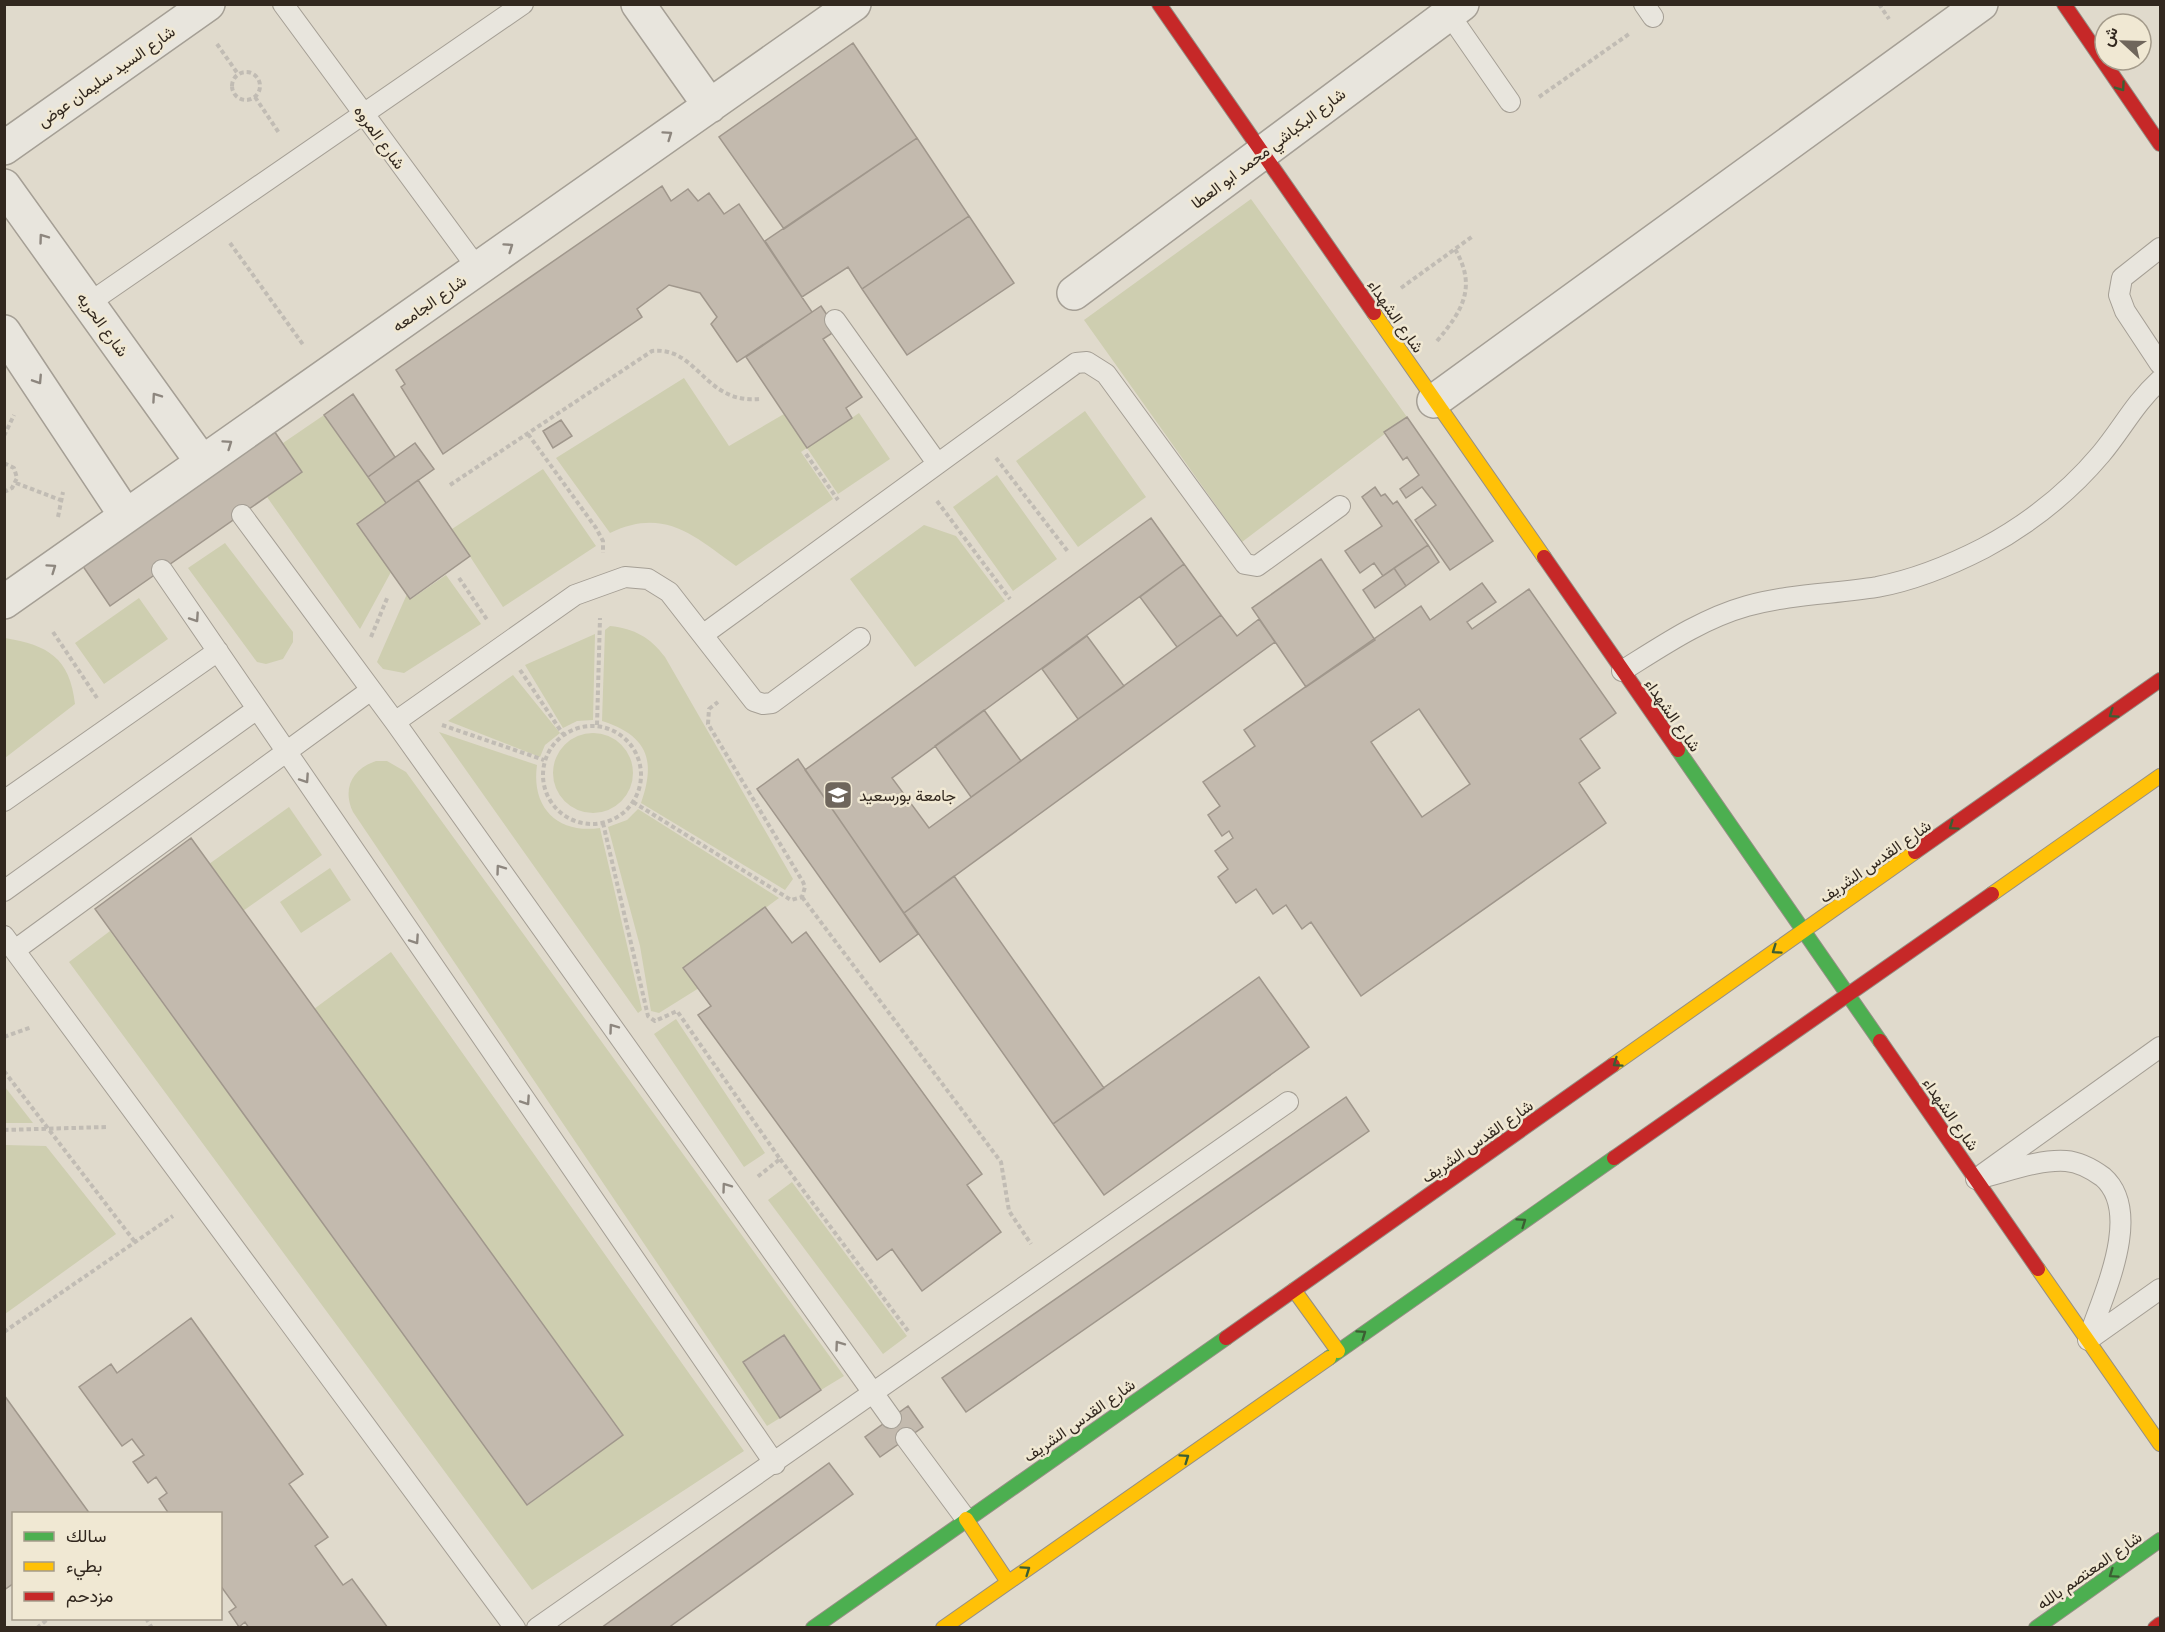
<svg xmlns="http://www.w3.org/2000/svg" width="2165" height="1632" viewBox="0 0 2165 1632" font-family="'Roboto Serif',Vazirmatn,serif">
  <rect width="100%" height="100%" fill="#e0dacc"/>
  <path fill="#ceceb0" d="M1251,199L1407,417L1242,542L1084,320Z
    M684,378L729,446L784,414L807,448L859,413L890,459L838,494L807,448L801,452L833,499L736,566C693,535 664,507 610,533L556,458Z
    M1085,411L1146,497L1078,547L1016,461Z
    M324,415L386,503L357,524L391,572L360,629L267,497L302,472L283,443Z
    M543,469L596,546L503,607L452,529Z
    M997,475L1057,559L1013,591L953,507Z
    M924,525L956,536L1005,601L915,667L850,579Z
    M225,543L293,632V642L283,659L266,664L257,662L188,568Z
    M446,575L481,624L404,673L383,669L377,662L407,594L411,599Z
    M139,598L168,639L104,684L75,643Z
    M610,626C635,629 650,637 665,657L793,879L785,890L641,803C656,760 648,736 602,721L605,630Z
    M595,634L593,720L577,721L563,728L525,665Z
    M5,638C48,645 70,658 75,704L5,758Z
    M513,675L560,733L545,745L540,757L448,721Z
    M439,732L537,765C531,807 557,834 600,828L642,1010L638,1013Z
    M553 773a40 40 0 1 1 80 0a40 40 0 1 1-80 0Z
    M376,761H387L406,772L844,1376L821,1390L783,1335L743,1362L780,1418L767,1426L353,812C342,789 352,769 376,761Z
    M289,807L322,855L243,911L209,864Z
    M638,809L779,898L683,968L699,988L659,1013L651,1011L640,946L608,827L627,820Z
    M330,868L351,900L301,933L280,902Z
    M110,931L528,1505L623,1434L314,1009L391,952L744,1451L532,1590L69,962Z
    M676,1019L765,1153L744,1167L654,1034Z
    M5,1087L33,1123H5Z
    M5,1145L46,1146L116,1234L5,1314Z
    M792,1182L907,1336L883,1354L768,1200Z"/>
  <path fill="#c3baae" stroke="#a0978c" stroke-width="1.5" fill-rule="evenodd" d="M853,43L917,138L784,229L719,137Z
    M917,138L969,216L862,289L848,267L802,297L765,241Z
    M662,186L671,201L688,189L698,201L709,193L724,214L739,204L812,312L737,362L711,324L717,317L700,293L669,285L637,309L642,317L443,454L401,387L405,384L396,370Z
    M969,216L1014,283L907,355L862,289Z
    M821,306L837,330L823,339L862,397L846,408L852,418L807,448L746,357Z
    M353,394L395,457L368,477L324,415Z
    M1407,417L1493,541L1450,570L1415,520L1436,505L1422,487L1406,498L1400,489L1419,475L1407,457L1403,460L1384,432Z
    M561,420L572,436L553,448L543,431Z
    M270,425L302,472L110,606L78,559Z
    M415,443L434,469L386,503L368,477Z
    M418,480L470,556L410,599L357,524Z
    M1375,487L1381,496L1385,494L1393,504L1397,501L1428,545L1383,576L1374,563L1360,573L1345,551L1382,526L1362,497Z
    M1151,518L1184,564L892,778L929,828L1221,615L1237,636L1259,619L1275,642L904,913L805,770Z
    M1428,545L1439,562L1406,586L1394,568Z
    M1321,559L1375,640L1306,687L1252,608Z
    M1184,564L1221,615L1177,647L1140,597Z
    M1394,568L1406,586L1375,608L1363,590Z
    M1482,583L1496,602L1467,622L1472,629L1529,589L1616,713L1580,739L1600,768L1579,783L1606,823L1361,996L1311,922L1302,929L1286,905L1273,914L1256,889L1236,903L1218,877L1228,869L1215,851L1233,838L1229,831L1222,836L1208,815L1220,806L1203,782L1255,746L1244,730L1421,606L1430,620ZM1419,709L1470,784L1422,817L1371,742Z
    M1087,636L1124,686L1078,719L1042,669Z
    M984,710L1021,761L971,797L935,746Z
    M798,759L918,934L880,962L757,789Z
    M191,838L623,1435L527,1505L95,909Z
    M954,876L1104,1088L1053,1124L904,913Z
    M765,907L792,943L806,932L982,1174L967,1185L1001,1232L922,1291L892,1249L877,1260L698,1015L711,1006L683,968Z
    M1259,977L1309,1047L1104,1195L1053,1124Z
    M1346,1097L1369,1131L966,1412L942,1378Z
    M191,1318L303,1474L289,1484L328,1537L315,1546L343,1585L352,1579L388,1628H249L245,1622L239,1627L229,1612L236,1607L220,1585V1514H169L159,1499L167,1493L156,1477L148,1483L133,1462L144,1455L132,1439L122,1446L79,1387L111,1364L117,1373Z
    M784,1335L821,1390L780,1418L743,1362Z
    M4,1395L90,1514H14V1583L4,1590Z
    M908,1406L923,1427L880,1457L865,1437Z
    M829,1463L853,1494L668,1628H601Z"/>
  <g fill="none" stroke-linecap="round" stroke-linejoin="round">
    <g stroke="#a59f95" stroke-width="22">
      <path id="lane" d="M283,4L478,269
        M1644,4L1653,17
        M1449,14L1510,102
        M2160,248L2122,278L2119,295L2125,311L2160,364
        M89,303L523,4
        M835,320L937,463
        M242,515L395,722L891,1418
        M162,570L775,1464
        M704,634L1076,363L1087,362L1106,374L1245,564L1257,566L1340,506
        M1622,671C1662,646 1701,619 1747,606C1790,594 1834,594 1877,587C1914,580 1951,565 1984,548C2027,525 2069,492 2101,454C2122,429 2134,404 2160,380
        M395,722L575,595L625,577L648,579L669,592L754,701L763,704L772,703L860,638
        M4,801L218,651
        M4,891L257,709
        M4,936L515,1628
        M15,950L371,690
        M1983,1174L2160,1047
        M1976,1179C2004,1173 2037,1159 2066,1161C2079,1162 2092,1169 2103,1177C2144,1213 2102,1297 2088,1340
        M2088,1340L2160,1289
        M906,1438L966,1519
        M537,1628L1288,1102"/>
    </g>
    <g stroke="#a59f95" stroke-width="36">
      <path id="street" d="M638,4L710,106
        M4,148L208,4
        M4,186L202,462
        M1074,293L1462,4
        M4,332L126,516
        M1434,401L1981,4
        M4,602L854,4"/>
    </g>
    <g stroke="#958f85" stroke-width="16">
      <path id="fast" d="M1678,750L1880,1041
        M1329,1358L1614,1158
        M813,1628L1226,1338
        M2036,1628L2160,1540"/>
    </g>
    <g stroke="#958f85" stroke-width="16">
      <path id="slow" d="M1374,313L1544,557
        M1992,894L2160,776
        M1613,1065L1915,852
        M2038,1269L2160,1444
        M1294,1290L1338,1351
        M966,1519L1008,1582
        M943,1628L1329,1358"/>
    </g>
    <g stroke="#958f85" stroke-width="16">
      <path id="jam" d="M1159,4L1374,313
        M2064,4L2160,144
        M1544,557L1678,750
        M1915,852L2160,680
        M1880,1041L2038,1269
        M1614,1158L1992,894
        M1226,1338L1613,1065
        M2155,1628L2160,1624"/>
    </g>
    <path stroke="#c1bcb4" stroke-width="4" stroke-dasharray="4.5 3" stroke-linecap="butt" d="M1879,4L1889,19
      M217,44L238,74
      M232 86a14 14 0 1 1 28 0a14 14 0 1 1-28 0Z
      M255,97L279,133
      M1539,97L1629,34
      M230,243L304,346
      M1401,288L1473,236
      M1437,341C1463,310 1477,287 1455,249
      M528,434L596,528L603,541V553
      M4,436L14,415
      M806,454L838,500
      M996,458L1069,553
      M4,463L14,468L17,478L12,488L4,492
      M16,483L63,501
      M450,485L652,351C698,346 704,404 759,399
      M937,501L1010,599
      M58,517L63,492
      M459,578L488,621
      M53,632L97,698
      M371,637L388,596
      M520,670L563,734
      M442,725L544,760
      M597,725L600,618
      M543 775a49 49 0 1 1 98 0a49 49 0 1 1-98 0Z
      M633,802L791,900L802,897L805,887L803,882L708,724L709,709L718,702
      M603,823L648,1016L655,1021L677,1011L780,1159L756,1178
      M802,897L1001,1162L1009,1211L1031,1244
      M4,1037L32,1027
      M4,1071L135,1242
      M4,1130L106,1127
      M780,1159L908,1331
      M4,1332L173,1216
      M146,1618L152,1628
      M37,1628L49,1618"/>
    <use href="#lane" stroke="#e8e5dd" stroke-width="20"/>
    <use href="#street" stroke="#e8e5dd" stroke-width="33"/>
    <use href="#fast" stroke="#4caf50" stroke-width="14"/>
    <use href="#slow" stroke="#ffc107" stroke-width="14"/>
    <use href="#jam" stroke="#c62828" stroke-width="14"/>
  </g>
  <defs><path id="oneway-chevron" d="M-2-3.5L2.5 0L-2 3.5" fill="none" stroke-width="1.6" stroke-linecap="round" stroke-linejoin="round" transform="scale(1.5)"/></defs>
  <g stroke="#3c5e33">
    <use href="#oneway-chevron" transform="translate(2121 87) rotate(55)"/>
    <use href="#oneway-chevron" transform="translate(2113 714) rotate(145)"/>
    <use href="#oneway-chevron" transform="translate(1953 826) rotate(145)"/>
    <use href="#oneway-chevron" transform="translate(1776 950) rotate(145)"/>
    <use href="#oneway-chevron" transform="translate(1617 1063) rotate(145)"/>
    <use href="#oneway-chevron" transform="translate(1522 1222) rotate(-35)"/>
    <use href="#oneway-chevron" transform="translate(1362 1334) rotate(-35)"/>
    <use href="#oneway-chevron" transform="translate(1185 1458) rotate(-35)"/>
    <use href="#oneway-chevron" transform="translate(1026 1570) rotate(-35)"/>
    <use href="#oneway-chevron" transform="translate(2113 1574) rotate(145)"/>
  </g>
  <g stroke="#8d867e">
    <use href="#oneway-chevron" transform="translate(668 135) rotate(-35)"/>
    <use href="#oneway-chevron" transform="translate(43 238) rotate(-126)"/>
    <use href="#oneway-chevron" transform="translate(509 247) rotate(-35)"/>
    <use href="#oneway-chevron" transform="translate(38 380) rotate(57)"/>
    <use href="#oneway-chevron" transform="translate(156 397) rotate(-125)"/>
    <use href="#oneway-chevron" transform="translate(228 444) rotate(-35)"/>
    <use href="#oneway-chevron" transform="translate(52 568) rotate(-35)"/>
    <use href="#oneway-chevron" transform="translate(195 618) rotate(56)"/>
    <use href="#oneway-chevron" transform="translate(305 779) rotate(56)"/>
    <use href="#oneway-chevron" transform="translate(500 869) rotate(-126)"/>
    <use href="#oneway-chevron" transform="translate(415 940) rotate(56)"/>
    <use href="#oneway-chevron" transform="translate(613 1028) rotate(-126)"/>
    <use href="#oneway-chevron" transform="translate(526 1101) rotate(56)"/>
    <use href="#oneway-chevron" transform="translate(726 1187) rotate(-126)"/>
    <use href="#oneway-chevron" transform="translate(839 1345) rotate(-126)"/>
  </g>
  <defs>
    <g id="university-square" transform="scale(1.5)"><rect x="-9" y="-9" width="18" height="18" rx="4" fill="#6f665c" stroke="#f0e8d3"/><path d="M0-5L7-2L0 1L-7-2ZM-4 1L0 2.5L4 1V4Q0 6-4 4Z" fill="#fff"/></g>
  </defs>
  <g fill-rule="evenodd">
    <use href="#university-square" x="838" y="795"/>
  </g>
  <g text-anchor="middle" stroke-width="5" stroke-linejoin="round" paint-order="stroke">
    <g font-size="16" fill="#32281f" stroke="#f0e8d3">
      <text transform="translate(106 76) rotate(-35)" y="6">شارع السيد سليمان عوض</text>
      <text transform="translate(380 137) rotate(54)" y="6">شارع المروه</text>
      <text transform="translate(1268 148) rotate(-37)" y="6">شارع البكباشي محمد ابو العطا</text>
      <text transform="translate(429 303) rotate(-35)" y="6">شارع الجامعه</text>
      <text transform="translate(1396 316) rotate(55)" y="6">شارع الشهداء</text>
      <text transform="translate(103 324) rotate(54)" y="6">شارع الحريه</text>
      <text transform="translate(1673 715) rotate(55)" y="6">شارع الشهداء</text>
      <text transform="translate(1875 861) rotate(-35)" y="6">شارع القدس الشريف</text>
      <text transform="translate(1951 1114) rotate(55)" y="6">شارع الشهداء</text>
      <text transform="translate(1477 1141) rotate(-35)" y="6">شارع القدس الشريف</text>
      <text transform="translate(1079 1420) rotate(-35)" y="6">شارع القدس الشريف</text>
      <text transform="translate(2089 1570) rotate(-35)" y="6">شارع المعتصم بالله</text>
    </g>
    <g font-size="16" fill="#32281f" stroke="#f0e8d3" text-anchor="start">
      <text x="859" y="801">جامعة بورسعيد</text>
    </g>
  </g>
  <rect width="2165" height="1632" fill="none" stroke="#32281f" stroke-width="12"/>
  <rect x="12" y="1512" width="210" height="108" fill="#f0e8d3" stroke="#a49b8b" stroke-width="1.5"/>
  <rect x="24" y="1532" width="30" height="9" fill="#4caf50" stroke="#a49b8b" stroke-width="1.5"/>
  <text x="66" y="1542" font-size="18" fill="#32281f">سالك</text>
  <rect x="24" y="1562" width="30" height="9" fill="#ffc107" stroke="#a49b8b" stroke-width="1.5"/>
  <text x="66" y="1572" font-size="18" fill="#32281f">بطيء</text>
  <rect x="24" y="1592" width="30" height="9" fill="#c62828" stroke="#a49b8b" stroke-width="1.5"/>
  <text x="66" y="1602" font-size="18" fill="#32281f">مزدحم</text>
  <g transform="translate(2123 42) rotate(292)"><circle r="28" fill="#f0e8d3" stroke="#a49b8b" stroke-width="1.5"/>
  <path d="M0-4.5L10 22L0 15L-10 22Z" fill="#6f665c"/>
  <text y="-9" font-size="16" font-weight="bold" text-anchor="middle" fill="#32281f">ش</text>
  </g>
</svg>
